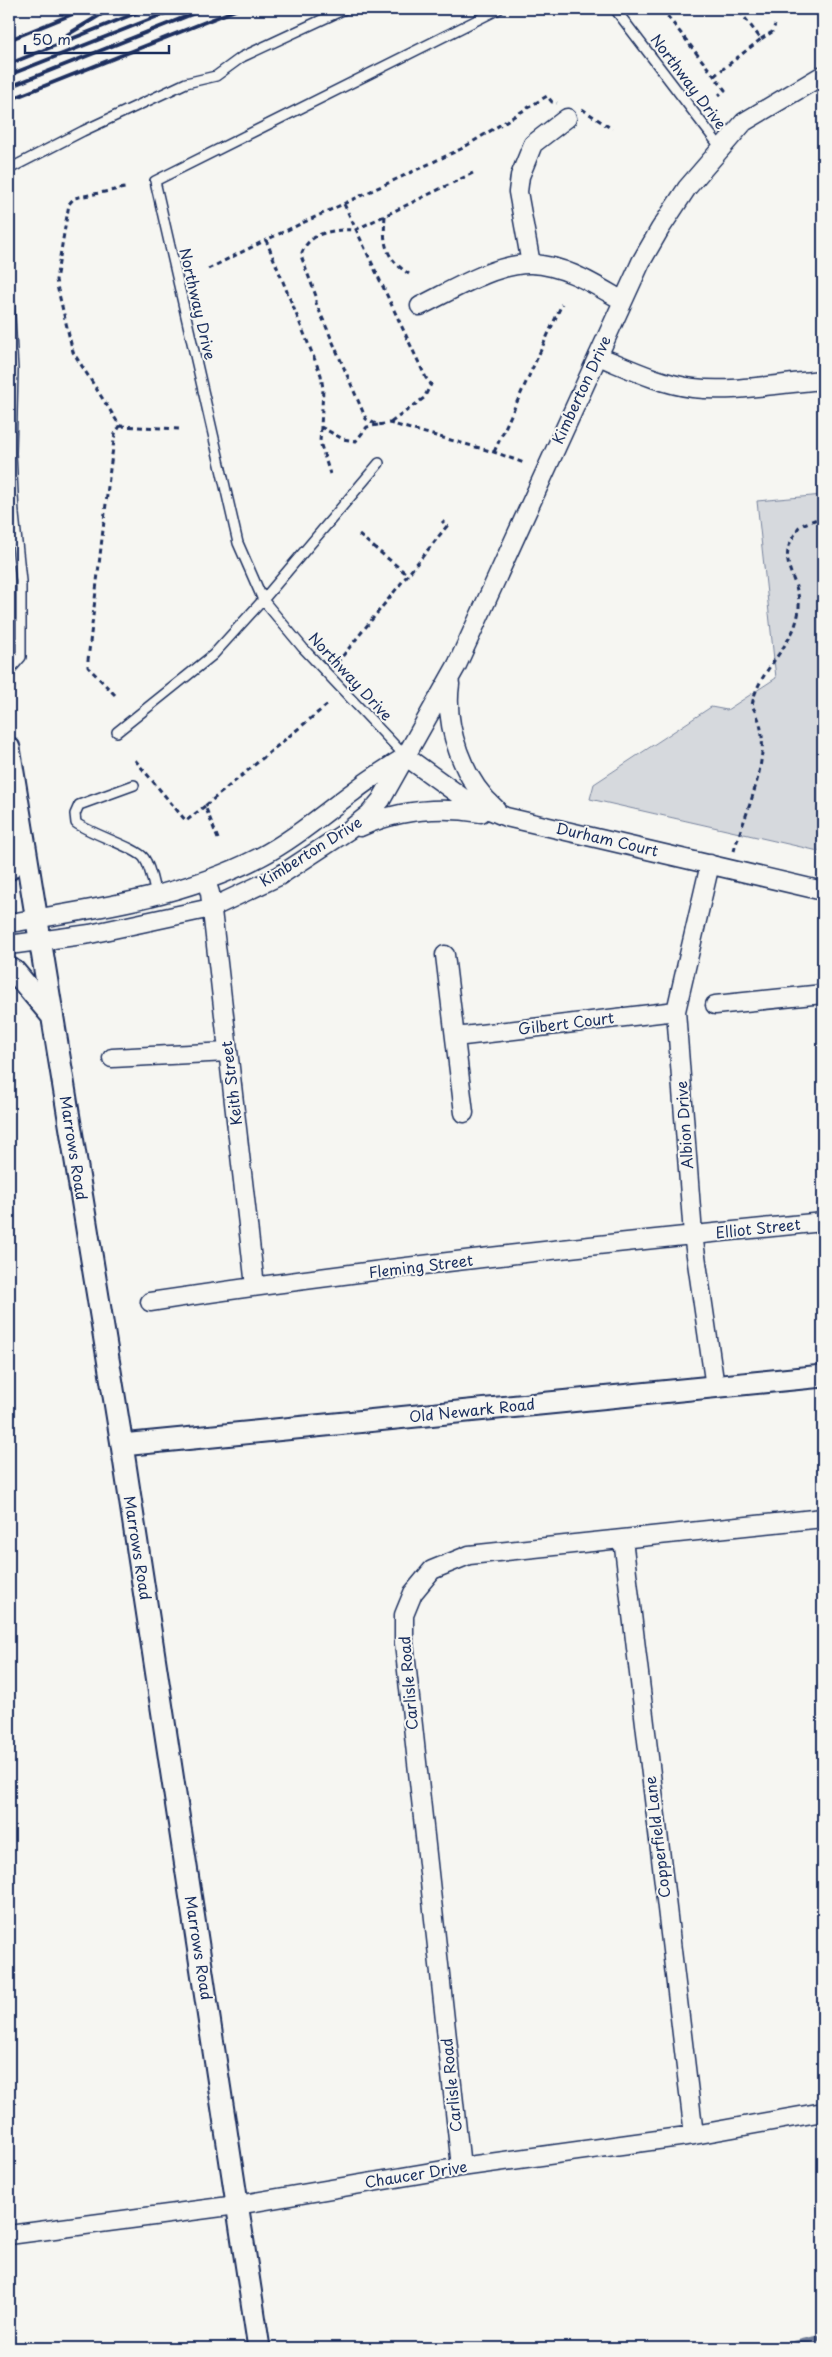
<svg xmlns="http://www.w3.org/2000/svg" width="832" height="2357" viewBox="0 0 832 2357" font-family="'Playpen Sans',sans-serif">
  <rect width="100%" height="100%" fill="#f6f6f2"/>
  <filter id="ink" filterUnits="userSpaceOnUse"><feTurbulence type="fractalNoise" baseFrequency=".02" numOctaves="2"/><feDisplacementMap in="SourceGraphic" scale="10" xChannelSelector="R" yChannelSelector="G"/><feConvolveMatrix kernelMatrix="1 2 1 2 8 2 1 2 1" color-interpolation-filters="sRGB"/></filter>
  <g filter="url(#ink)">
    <path fill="#d6d9dd" stroke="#78849e" d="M823,495V852L590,799L594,784L711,707L727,710L776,678L757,501Z"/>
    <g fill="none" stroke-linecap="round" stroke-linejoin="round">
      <path stroke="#717e99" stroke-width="5.5" d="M776,2348L823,2337"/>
      <g stroke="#1b2f5e" stroke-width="12">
        <path id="service" d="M615,9L721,148
          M9,169L83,131L186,83L216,76L242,57L345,9
          M9,298L13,370L11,453L14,514L21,581V657L9,671
          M117,732L213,655L263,600L379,463
          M405,756L303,648L263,600L238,543L155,181L499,9
          M134,785L79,805L75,814L76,823C91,834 137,848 144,858C151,868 153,884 156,895"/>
      </g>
      <g stroke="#1b2f5e" stroke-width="21">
        <path id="minor" d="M531,264L518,192L520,176L533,144L567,118
          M420,306C451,291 496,263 531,264C565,265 595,285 623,301
          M598,356C628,368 660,384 693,388C732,393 783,383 823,380
          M450,684C444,727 463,780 496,809
          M405,756L466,800L506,817L823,891
          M360,827C399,810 439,806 481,813
          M710,864L676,1011L693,1235L715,1387
          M206,881L210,893L255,1286
          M9,923C94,909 182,897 260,857C293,840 323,814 353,792C369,779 386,769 403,758
          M9,945L90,934L211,908L279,876L349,830L369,814L381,800L457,665L598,356L641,262L660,229L687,188L744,122L823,75
          M445,955L464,1113
          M715,1005L823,994
          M455,1037L676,1011
          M112,1058L228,1052
          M150,1302C373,1268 599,1244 823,1222
          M623,1539L694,2135
          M461,2167L404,1643V1615L413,1593L432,1570L469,1555L823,1518
          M9,2235L237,2205L461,2167L694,2135L823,2112"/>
      </g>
      <g stroke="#1b2f5e" stroke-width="25">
        <path id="tertiary" d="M9,748L122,1445L259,2348
          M9,869L19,828
          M9,968L15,972L52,1016
          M122,1445L823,1376"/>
      </g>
      <path stroke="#1b2f5e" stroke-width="3" stroke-dasharray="5 4" stroke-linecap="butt" d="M662,9L725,90L719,95
        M761,39L772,32L775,25
        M714,76L761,39L738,9
        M582,109L612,129
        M473,173L355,230C334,229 307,232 301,256L316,296V303L366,419L378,425L389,423L494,452L524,463
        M344,204L426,378L431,384L424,398L390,423
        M385,216C383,243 384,257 409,274
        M208,269L266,240
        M378,425L367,427L356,441L343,439L321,427L323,389L321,375L266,240L461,149L547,96L552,102L557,103
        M120,426L180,429
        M321,427L320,442L330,474
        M494,452L562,304
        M359,535L408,575
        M337,663L447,526L442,521
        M115,695L88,667V660L110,469L115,434L120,426L73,352L58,290L56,280L69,204L74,198L125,188
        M135,760L186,821L205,806
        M218,839L205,806L328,704
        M734,851C746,809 779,747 752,706C756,676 784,654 795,626C797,620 799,613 799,607C801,581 777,564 793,537C795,535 797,529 799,527C806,522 816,521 823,515"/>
      <use href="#service" stroke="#f6f6f2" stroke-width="9"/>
      <use href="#minor" stroke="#f6f6f2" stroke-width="18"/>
      <use href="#tertiary" stroke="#f6f6f2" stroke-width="21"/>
      <path stroke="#1b2f5e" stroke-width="4" d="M67,35L110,9
        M9,40L85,9
        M9,64L146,9
        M9,75L176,9
        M9,87L205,9
        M9,100L238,9"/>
    </g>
  </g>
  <g text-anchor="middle" stroke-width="4" stroke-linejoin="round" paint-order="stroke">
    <g font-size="15" fill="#1b2f5e" stroke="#f6f6f2">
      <text transform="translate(688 82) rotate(53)" y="5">Northway Drive</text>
      <text transform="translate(197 304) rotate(77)" y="5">Northway Drive</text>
      <text transform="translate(582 390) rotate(-65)" y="5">Kimberton Drive</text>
      <text transform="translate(350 677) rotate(47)" y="5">Northway Drive</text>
      <text transform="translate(607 840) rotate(13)" y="5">Durham Court</text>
      <text transform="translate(311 852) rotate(-32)" y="5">Kimberton Drive</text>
      <text transform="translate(566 1024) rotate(-7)" y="5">Gilbert Court</text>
      <text transform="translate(232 1083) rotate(-97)" y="5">Keith Street</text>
      <text transform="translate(685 1125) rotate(-94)" y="5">Albion Drive</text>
      <text transform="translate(73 1148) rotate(81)" y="5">Marrows Road</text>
      <text transform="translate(758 1229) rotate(-6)" y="5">Elliot Street</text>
      <text transform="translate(421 1267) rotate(-7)" y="5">Fleming Street</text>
      <text transform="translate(472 1411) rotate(-6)" y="5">Old Newark Road</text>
      <text transform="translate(137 1548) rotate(81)" y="5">Marrows Road</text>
      <text transform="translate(409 1683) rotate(-95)" y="5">Carlisle Road</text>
      <text transform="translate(658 1837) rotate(-97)" y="5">Copperfield Lane</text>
      <text transform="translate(198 1948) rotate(81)" y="5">Marrows Road</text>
      <text transform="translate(452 2085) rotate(-96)" y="5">Carlisle Road</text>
      <text transform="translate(416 2175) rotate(-9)" y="5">Chaucer Drive</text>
    </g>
  </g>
  <rect width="832" height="2357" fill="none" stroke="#f6f6f2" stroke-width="30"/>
  <rect x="15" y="15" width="802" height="2327" fill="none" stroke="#1b2f5e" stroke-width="2" filter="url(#ink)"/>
  <path d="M25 45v8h144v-8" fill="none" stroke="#1b2f5e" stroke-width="2.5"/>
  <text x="32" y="45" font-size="15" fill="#1b2f5e" stroke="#f6f6f2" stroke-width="4" paint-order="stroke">50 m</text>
</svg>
